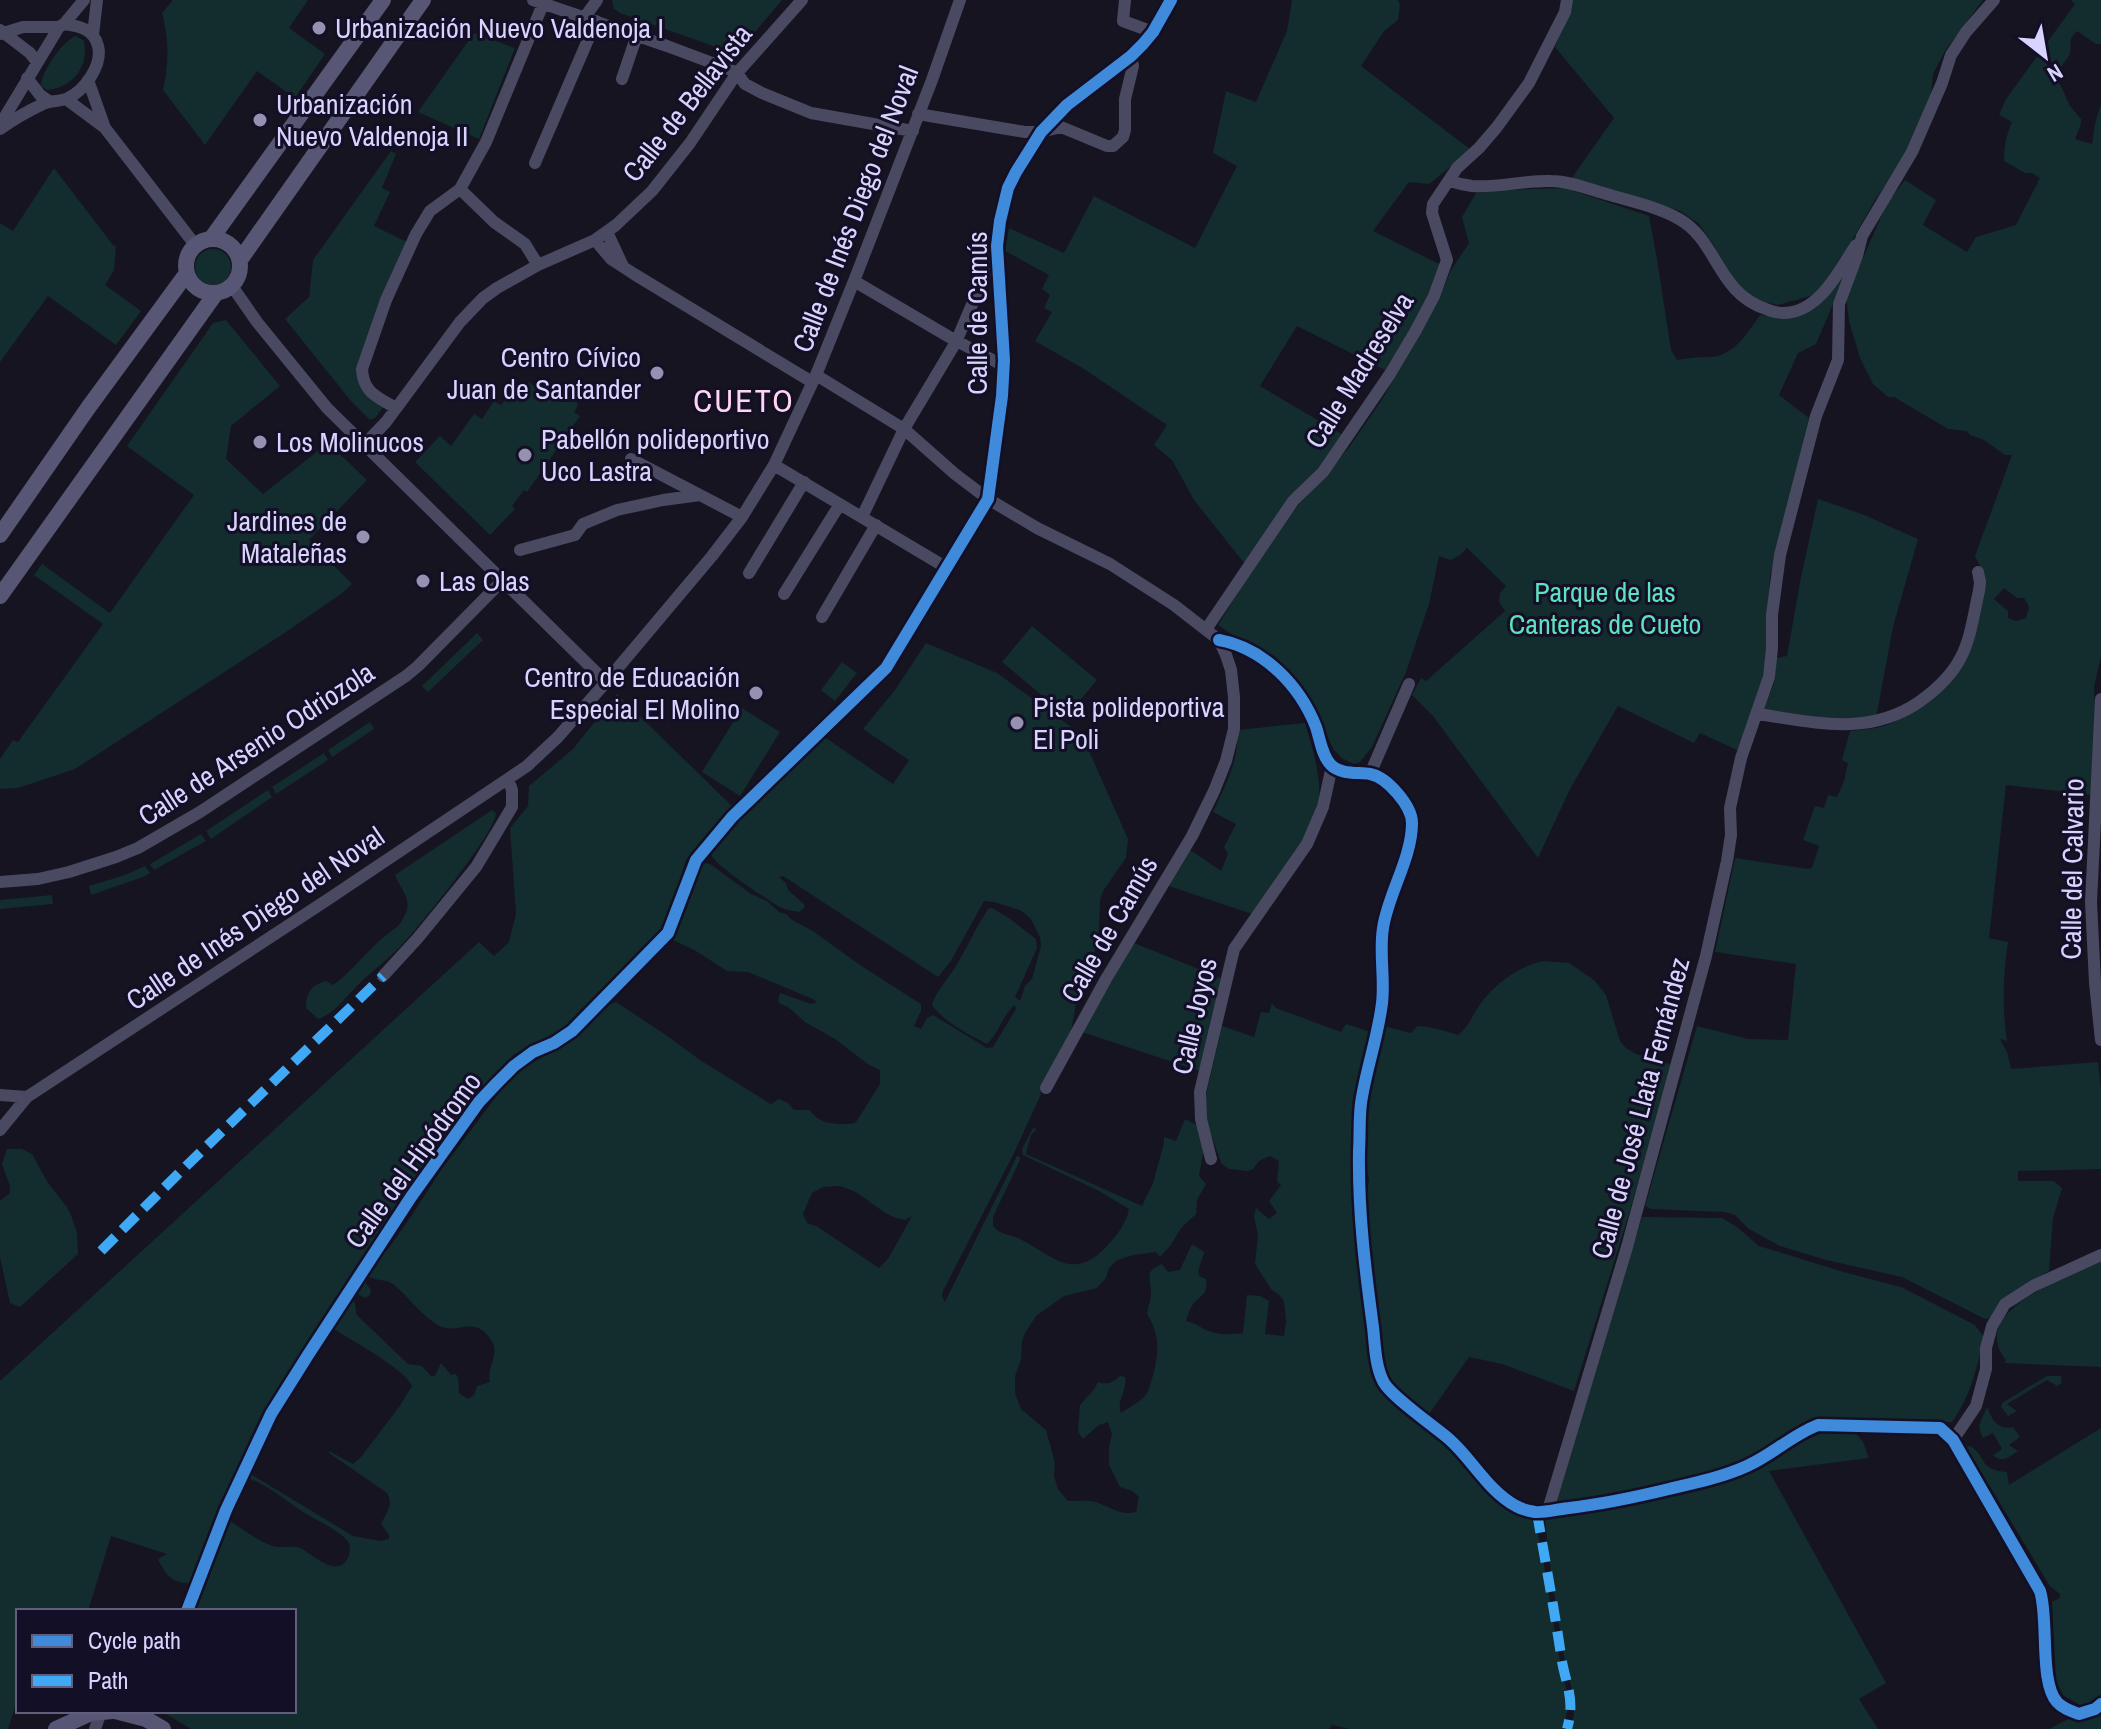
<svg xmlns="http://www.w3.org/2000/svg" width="2101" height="1729" viewBox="0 0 2101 1729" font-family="'Archivo Narrow',sans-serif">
  <rect width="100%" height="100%" fill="#161421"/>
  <path fill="#132c2d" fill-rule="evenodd" d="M173,0H308L289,28L325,54L295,98L257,71L205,145L163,90C169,64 169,39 162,13Z
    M612,0H782L743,46L736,51L730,52L620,13L614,9Z
    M1292,0H1398L1400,5L1398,20L1384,31L1361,66L1471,150L1429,184L1409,182L1373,231L1443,266L1415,324L1385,370L1297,326L1260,386L1343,435L1337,448L1244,563L1194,500L1172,460L1154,445L1167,425L1084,369L1035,341L1052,312L1044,308L1050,295L1042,289L1049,275L1005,251L1009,228L1064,253L1094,196L1195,248L1237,166L1213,153L1226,91L1256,102L1287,31Z
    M1573,0H1983L1945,51L1933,74L1931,95L1913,139L1896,170L1875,200L1830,279L1814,295L1778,305L1756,300L1735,286L1713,244L1698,223L1680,211L1571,179L1614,118L1555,47Z
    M2071,0H2101V44H2096L2077,31L2071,38L2070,54L2057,73L2059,82L2070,106L2081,119V124L2075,139L2092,144L2095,124L2101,103V656L2094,687L2096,745L2092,795L2006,785L1989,938L2008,942C2003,975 2002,1007 2007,1041L2000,1039L2007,1052L2011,1069L2098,1062L2101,1092V1169L2018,1171V1181H2054L2062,1188L2053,1218L2049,1271L2027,1284L1992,1318L1985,1319L1902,1277L1826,1260L1780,1246L1749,1229L1735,1215L1724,1212L1651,1209L1645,1206L1697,1026L1748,1039L1788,1040L1796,964L1715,952L1735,858L1808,869L1812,868L1819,846L1803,840L1815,806L1824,808L1828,795L1837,797L1844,781L1848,763L1842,760L1850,731L1876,728L1890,724L1915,711L1949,681L1983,590L1985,576L1975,556L2012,455H2005L1984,440L1970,435L1967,431L1948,429L1894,397H1888L1873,384L1860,358L1849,321L1846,297L1887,203L1905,180L1936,200L1923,225L1967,252L1976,237L2016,225L2040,178L2032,173H2025L2004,161C2004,148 2006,135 2012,122L1999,115L2006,99L2075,4ZM2004,588L2017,598H2024L2029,607L2026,618L2016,621L2008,618V611L1994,599Z
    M474,33L515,48L479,139L418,112Z
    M76,36L84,41C89,67 73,88 47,90L41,86C41,72 63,40 76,36Z
    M391,151L396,154L382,188L390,192L374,226L407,242L358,362C355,390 365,390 385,405L375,418L370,420L351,401L285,319L309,297L313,260Z
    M54,168L113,245L116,246L114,270L105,285L141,311L116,345L48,296L0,362V223L13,231Z
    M1565,188L1649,216L1657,259L1671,350L1677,360C1688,358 1699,357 1710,357C1733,357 1748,332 1760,315L1784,317L1848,269L1816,344L1798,353L1779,395L1809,418L1770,577L1766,657L1762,681L1748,724L1737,750L1700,733L1694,743L1618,706L1570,789L1538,858L1433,716L1412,695L1421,678L1426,681L1505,611L1499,602L1500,593L1506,586L1467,548L1460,555L1451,560L1439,556L1429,604L1406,672L1372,747L1360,762L1354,764L1342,758L1334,750L1307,696L1292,676L1218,625L1271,540L1298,505L1320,482L1350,446L1381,401L1414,346L1438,300L1451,270L1469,243L1462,217L1476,193L1501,190Z
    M195 267a18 18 0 1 1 36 0a18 18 0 1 1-36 0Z
    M226,320L280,386L231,426L226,459L263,494L328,443L367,480L309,540L352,584L341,594L283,634L75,769L18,788L0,789V759L13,740L18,742L103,624L34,575L42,564L110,613L194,495L127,446L213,323Z
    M528,382L541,391L546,384C563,383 574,390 578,406L574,412L580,416L527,492L524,490L512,506L515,509L490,535L415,462L440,436L451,446L474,414L482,419L494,401L501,405L512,390L519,395Z
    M1818,499L1862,514L1918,539L1893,627L1876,718L1859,721L1767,712L1764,710L1775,680L1776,658L1787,656L1801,577Z
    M1032,626L1097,680L1067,716L1002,662Z
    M477,633L483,640L428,692L422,686Z
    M926,643L997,673L1082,735L1128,839L1126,858L1103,891L1100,901L1099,930L1096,942L1092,974L1076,1003L1071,1032L1040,1088L1041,1094L1014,1153L943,1291L942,1296L945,1302L1017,1156L1020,1157V1160L993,1217V1226C1000,1235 1010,1234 1020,1239C1055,1257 1073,1282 1107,1246C1117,1235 1127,1222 1129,1209L1099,1191L1023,1155L1022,1149L1033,1128L1037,1129L1031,1135L1026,1154L1142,1206L1153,1183L1164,1143V1137L1176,1141L1185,1119L1197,1125L1204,1148L1199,1176L1206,1184L1197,1200L1196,1214L1181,1228L1171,1245L1160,1257L1156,1252L1133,1255L1117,1260L1109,1268L1106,1278L1097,1288L1064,1296L1036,1316L1025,1333L1022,1341L1021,1360L1015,1376V1393L1021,1409L1046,1430L1055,1463L1054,1476L1058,1489L1068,1501C1077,1501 1088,1500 1096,1502C1111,1507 1119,1516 1136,1512L1139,1497L1132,1491L1120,1487L1109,1465V1446L1112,1434L1108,1422L1099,1425L1083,1439L1078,1432L1080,1405L1095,1388L1098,1382C1107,1385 1113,1383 1120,1376L1125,1377C1128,1390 1116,1400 1121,1413C1128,1408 1136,1404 1142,1399C1148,1394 1149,1388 1151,1382C1158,1358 1162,1337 1147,1314C1148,1307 1151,1300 1151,1293C1151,1277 1143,1272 1162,1264L1168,1272L1180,1270L1191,1246L1194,1245L1204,1252C1203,1260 1197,1268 1199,1276L1206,1279C1208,1293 1204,1293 1195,1302C1190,1307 1188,1315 1186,1321C1194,1323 1197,1325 1204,1329C1215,1335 1231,1335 1243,1333L1247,1295L1260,1296L1269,1301L1265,1334L1284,1336L1286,1321L1284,1301L1279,1295L1271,1289L1255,1264L1258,1235L1254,1216L1256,1208L1269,1219L1277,1213L1269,1201L1281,1185L1277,1181L1279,1161L1270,1156L1259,1161L1253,1169L1248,1171L1229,1169L1221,1163L1208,1126L1204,1104L1222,1026L1254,1037L1261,1012L1269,1013L1272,1003L1276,1008L1341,1032L1346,1024L1371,1032L1359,1075L1353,1113L1352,1191L1361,1296L1371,1363L1376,1383L1380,1391L1389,1400L1445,1443L1506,1510L1535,1520L1542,1553L1561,1668L1569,1700L1564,1729H1349L1332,1725L1329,1729H191L161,1711H294V1611H195L230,1521C239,1527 263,1544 273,1546C280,1548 290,1546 297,1547C309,1549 338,1584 349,1555C350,1552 350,1546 349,1543C343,1532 314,1519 303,1512C287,1501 273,1490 256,1481L252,1480L248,1476L249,1473L353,1536L381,1541L389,1539V1535L381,1524C386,1513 394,1505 387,1493L329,1453V1451L353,1464L361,1457L399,1407L412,1386C405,1369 351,1340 334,1329L352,1302H355L356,1313L358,1316L408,1364L422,1366L431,1376H435L441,1363L451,1375L456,1374L458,1378L459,1393L468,1399L474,1395L477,1386L490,1382C486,1367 501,1354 491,1340C477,1317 462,1331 446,1328C429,1325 407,1295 393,1284C386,1279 377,1281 369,1277L366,1283L371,1290L370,1295L365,1298L356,1293L380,1255L388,1249L412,1215L441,1170L501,1090L523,1068L569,1042L610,1004L616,1002L666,1035L700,1060L771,1104L779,1099L788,1103L794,1110H809L817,1118L825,1122L837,1124H851L856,1122L880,1084V1070L869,1065L835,1039L805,1022L788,1007L780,1004L778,1000L780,993L811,1004L816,1003L815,1000L748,972L727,971L696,951L673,940L672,937C686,915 691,887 703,863L710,864L751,894L767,901L779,912L786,914L792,920L813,931L860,965L921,1004V1011L914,1026L921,1029L927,1018L933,1015L987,1048L993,1047L1016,1009L1015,1005C1003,1014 999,1033 987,1044C969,1035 944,1022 932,1005C936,991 948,979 956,966C967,948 976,927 988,909L992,908L1009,918L1036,939L1037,948L1015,997L1020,1001L1025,986L1032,979L1041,946L1040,937L1031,919L1020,910L994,902L984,901L951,961L938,977L783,876L779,877L786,883L788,890L804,904V908L799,912C793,911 786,910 780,907C769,901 716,866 712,856C711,854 712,852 712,850L754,801L823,736L893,784L909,760L863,729L895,690ZM837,1186C864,1189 878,1216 905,1220L912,1216L888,1259L879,1268L818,1227L807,1223L803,1214L812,1193L823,1187Z
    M842,662L857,673L835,701L821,690Z
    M617,694L734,808L686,860L671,913L665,926L567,1028L513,1055L446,1134L308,1345L192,1583C173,1584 166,1576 158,1559L167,1554L111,1536L88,1611H18V1698L8,1729H0V1381L479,942L494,956L509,942L516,914L510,828L528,806L529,786L573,749Z
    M742,708L780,732L740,796L702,772Z
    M370,722L374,729L332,757L328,750Z
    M1305,723C1313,749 1323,782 1318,809C1312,837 1270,888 1252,914L1166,885L1189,849L1221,871L1228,854L1224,847L1236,824L1213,812C1225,786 1240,759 1237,730Z
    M324,753L328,760L276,794L272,787Z
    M268,790L272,797L211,839L206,831Z
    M492,810L496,813C495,834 418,928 400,947C387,960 372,971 359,984C346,996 335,1014 318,1019L306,1008C306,993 311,985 326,981L333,985C350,973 363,956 378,942C385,935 396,929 402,921C402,920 407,911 407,910C410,896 399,887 395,875Z
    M201,834L206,841L154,870L150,864Z
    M145,866L150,873L143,877L91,895L89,886L125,875Z
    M52,895L53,904L0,909V900Z
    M1134,943L1221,978L1214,1023L1203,1072L1082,1032Z
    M1543,961L1569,963L1594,980L1606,995L1620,1041L1626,1048L1636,1054L1673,1065L1629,1214L1574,1391L1502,1364L1469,1357L1429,1414L1396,1387L1385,1369L1383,1360L1376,1290L1369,1260L1365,1211L1369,1179L1364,1163L1367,1117L1365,1109L1383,1026L1411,1033L1418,1026C1429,1026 1446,1031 1458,1035C1467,1028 1471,1019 1477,1009C1491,986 1517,967 1543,961Z
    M7,1149H22L32,1154L48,1183L67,1207L72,1218L77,1233L78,1254L20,1307L10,1303L0,1257V1201L10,1193V1186L2,1164Z
    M1642,1217L1722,1218L1737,1227L1759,1246L1847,1273L1901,1287L1975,1325L1984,1337C1977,1368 1971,1395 1952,1422H1943L1816,1419L1745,1463L1630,1494L1556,1504L1597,1363Z
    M2101,1261V1367L2005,1363L2006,1360C1966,1311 2068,1277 2101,1261Z
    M2047,1376H2061L2062,1383L2057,1386L2047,1380L2007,1404L2017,1411L2008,1416L2001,1407L2002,1403Z
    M1988,1408C1991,1420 1999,1430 2013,1427L2020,1437L2009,1445L2018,1451C2009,1457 2002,1464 1993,1455L2002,1449L1993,1433L1983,1438C1976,1425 1981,1422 1986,1409Z
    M2101,1428V1695L2088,1703L2080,1705L2063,1695L2056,1680L2052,1602L2060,1598V1594L2050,1586L1966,1447L1970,1446C1988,1457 1978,1470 2007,1472L2009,1485Z
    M1831,1430L1854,1431L1863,1442L1869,1458L1769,1471L1886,1683L1859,1699L1878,1729H1571C1579,1697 1569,1685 1564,1656C1557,1611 1549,1565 1545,1519C1611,1506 1679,1498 1744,1476C1776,1465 1798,1438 1831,1430Z
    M2101,1713V1729H2049L2070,1718L2080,1720Z"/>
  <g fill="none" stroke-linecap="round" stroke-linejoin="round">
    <path stroke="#4a4962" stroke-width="12" d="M533,0L667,46L731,70L737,73L745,84L762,93L811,113L913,131
      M1125,0L1123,21L1153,32
      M585,17L597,0
      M0,30L30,53L37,62
      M0,34L23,27H59
      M93,35L97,0
      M27,78L40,95L49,101
      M622,79L637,35
      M88,80L105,128
      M66,99L105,128L196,246
      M918,114L1025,132H1041L1061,127L1107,146H1113L1123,137L1125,130V99L1133,66L1131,56
      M0,125L59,27L64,24L84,0
      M0,129C14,119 28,111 43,104C51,100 60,102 68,98C84,91 103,65 98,46C94,29 79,26 64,24
      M535,163L596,21
      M1449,181C1456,183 1465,185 1472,186C1498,188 1525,180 1551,181C1571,181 1591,190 1610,195C1633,202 1658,207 1679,219C1718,241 1717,293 1766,309C1771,311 1777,313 1783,313C1819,313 1839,271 1856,245
      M460,189L486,142L543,4
      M460,189L494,222L525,244L538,265
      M607,232L622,264
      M595,240L611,259L634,274L812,382
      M854,281L951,338L1004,366
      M232,286L257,322L327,408L606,682
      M816,375L904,429L955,474L988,499L1037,528L1110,564L1174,605L1219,640L1226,655L1231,670L1234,697V729L1226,761L1214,791L1192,836L1106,979L1046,1088
      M396,408C378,397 363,393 362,369L386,300L416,234L430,211L460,189
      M364,445L386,422L460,322L483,298L497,288L538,265L595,240L616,225L652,191L690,143L737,73L802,0
      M631,459L700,495
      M774,465L947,568
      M862,517L904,429L956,342L996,248
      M520,550L575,535L583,524L617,510L663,500L700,495L742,517
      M749,573L804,482
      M784,594L840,504
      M822,617L876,525
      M1207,628L1293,501L1323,472L1390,374L1415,332L1434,296L1447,260L1432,213L1433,204L1457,168L1479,148L1497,127L1529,83L1565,12L1567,0
      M1219,640C1264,648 1300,686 1316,727C1320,739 1322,756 1331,765C1341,775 1358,772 1370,774C1387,777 1412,806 1412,823C1412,858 1388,894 1383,928C1379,953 1385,978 1382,1003C1378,1037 1366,1069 1361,1103C1359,1119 1360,1135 1359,1151C1358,1211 1365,1268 1373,1327C1375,1344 1375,1365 1383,1381C1389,1395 1434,1426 1449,1439C1472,1459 1488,1491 1516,1506C1521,1509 1529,1511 1535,1512C1545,1513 1558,1509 1569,1508C1603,1504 1636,1497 1669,1489C1695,1483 1723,1477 1747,1466C1772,1455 1792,1435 1818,1425L1940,1428L1953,1440L2040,1591C2049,1619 2039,1682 2057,1702C2062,1708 2071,1711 2079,1714L2095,1709L2101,1704
      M2101,699L2091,902L2095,983L2101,1040
      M1757,714C1814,722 1868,737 1919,702C1936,690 1952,675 1961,657C1971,638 1974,612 1979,591L1980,582L1978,572
      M1370,774L1409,684
      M0,882L38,879L69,872L116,857L138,848L200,812L406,676L418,666L502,581
      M383,976L417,939L476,867L512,807V790L508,779
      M0,1095L27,1097
      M0,1130L27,1097L327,900L527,766L558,737L606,682L712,556L742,517L774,465L816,375L854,281L932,80L960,0
      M1211,1159L1201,1119L1200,1092L1234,949L1307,844L1323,807L1332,766
      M1953,1440L1976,1406L1986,1369V1348L1992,1326L2005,1304L2033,1286L2101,1255
      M1548,1510L1627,1247L1706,956L1727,861L1731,835L1730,808L1741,758L1769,677L1772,648V615L1780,555L1816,416L1838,360L1839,304L1857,256L1862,236L1912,152L1942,83L1951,55L1966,32L1994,0
      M187,1611L226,1510L271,1414L308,1355L411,1197L479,1102L497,1083L514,1066L533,1052L554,1043L572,1031L668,933L696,860L732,817L886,668L988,499L1002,396L1004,360L997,246L1000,221L1008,188L1016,172L1041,132L1067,105L1131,56L1143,44L1153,32L1171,0
      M95,1729L101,1712"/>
    <path stroke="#575674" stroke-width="16" d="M211,239L383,0
      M186 266a27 27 0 1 1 54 0a27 27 0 1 1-54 0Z
      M240,260L423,0
      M0,535L88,408L187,273
      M0,596L216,293
      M115,1711L146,1719L163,1729
      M56,1729L91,1713L112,1711"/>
    <path stroke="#3fa9f5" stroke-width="10" stroke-dasharray="20 10" stroke-linecap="butt" d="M101,1251L181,1171L383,976
      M1537,1513C1545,1560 1554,1608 1561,1655C1565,1685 1576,1697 1567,1729"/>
    <g stroke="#130f26" stroke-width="17">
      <path id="cycleway" d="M1219,640C1264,648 1300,686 1316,727C1320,739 1322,756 1331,765C1341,775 1358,772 1370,774C1387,777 1412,806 1412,823C1412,858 1388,894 1383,928C1379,953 1385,978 1382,1003C1378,1037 1366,1069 1361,1103C1359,1119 1360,1135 1359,1151C1358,1211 1365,1268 1373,1327C1375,1344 1375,1365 1383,1381C1389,1395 1434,1426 1449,1439C1472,1459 1488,1491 1516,1506C1521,1509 1529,1511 1535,1512C1545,1513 1558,1509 1569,1508C1603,1504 1636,1497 1669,1489C1695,1483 1723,1477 1747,1466C1772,1455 1792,1435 1818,1425L1940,1428L1953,1440L2040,1591C2049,1619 2039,1682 2057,1702C2062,1708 2071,1711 2079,1714L2095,1709L2101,1704
        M187,1611L226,1510L271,1414L308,1355L411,1197L479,1102L497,1083L514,1066L533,1052L554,1043L572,1031L668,933L696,860L732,817L886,668L988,499L1002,396L1004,360L997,246L1000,221L1008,188L1016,172L1041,132L1067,105L1131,56L1143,44L1153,32L1171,0"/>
    </g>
    <use href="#cycleway" stroke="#408adc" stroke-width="12"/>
  </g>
  <g fill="#9591b1" stroke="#130f26" stroke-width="3">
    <circle cx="319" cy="28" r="8"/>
    <circle cx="260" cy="120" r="8"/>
    <circle cx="657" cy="373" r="8"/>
    <circle cx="260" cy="442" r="8"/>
    <circle cx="525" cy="455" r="8"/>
    <circle cx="363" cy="537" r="8"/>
    <circle cx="423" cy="581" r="8"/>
    <circle cx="756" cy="693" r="8"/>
    <circle cx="1017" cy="723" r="8"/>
  </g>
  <g text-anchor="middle" stroke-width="6" stroke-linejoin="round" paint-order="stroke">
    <g font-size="28" fill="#d9d4ff" stroke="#130f26" text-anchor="start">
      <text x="335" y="38">Urbanización Nuevo Valdenoja I</text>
      <text x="276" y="114">Urbanización<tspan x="276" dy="32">Nuevo Valdenoja II</tspan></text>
      <text x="641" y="367" text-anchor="end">Centro Cívico<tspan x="641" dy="32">Juan de Santander</tspan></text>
      <text x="541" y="449">Pabellón polideportivo<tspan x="541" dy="32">Uco Lastra</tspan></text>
      <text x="276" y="452">Los Molinucos</text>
      <text x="347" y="531" text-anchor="end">Jardines de<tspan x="347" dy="32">Mataleñas</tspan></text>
      <text x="439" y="591">Las Olas</text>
      <text x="740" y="687" text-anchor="end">Centro de Educación<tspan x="740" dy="32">Especial El Molino</tspan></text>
      <text x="1033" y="717">Pista polideportiva<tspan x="1033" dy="32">El Poli</tspan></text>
    </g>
    <g font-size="28" fill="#d9d4ff" stroke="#130f26">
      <text transform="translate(687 103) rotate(-52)" y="10">Calle de Bellavista</text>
      <text transform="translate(855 209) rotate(-69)" y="10">Calle de Inés Diego del Noval</text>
      <text transform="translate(977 313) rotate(-90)" y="10">Calle de Camús</text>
      <text transform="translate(1359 370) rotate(-58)" y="10">Calle Madreselva</text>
      <text transform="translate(256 744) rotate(-33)" y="10">Calle de Arsenio Odriozola</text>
      <text transform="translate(2072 869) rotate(-89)" y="10">Calle del Calvario</text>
      <text transform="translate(255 918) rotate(-34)" y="10">Calle de Inés Diego del Noval</text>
      <text transform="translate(1109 929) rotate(-60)" y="10">Calle de Camús</text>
      <text transform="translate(1194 1016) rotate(-77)" y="10">Calle Joyos</text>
      <text transform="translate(1640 1108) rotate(-75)" y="10">Calle de José Llata Fernández</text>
      <text transform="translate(413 1160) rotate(-54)" y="10">Calle del Hipódromo</text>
    </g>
    <g font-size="28" fill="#5fe0c0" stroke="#130f26">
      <text x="1605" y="602">Parque de las<tspan x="1605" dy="32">Canteras de Cueto</tspan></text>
    </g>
    <g font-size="32" letter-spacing="2" fill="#ffd6f0" stroke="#130f26">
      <text x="744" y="412">CUETO</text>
    </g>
  </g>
  <rect x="16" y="1609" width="280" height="104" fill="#130f26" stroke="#625e7d" stroke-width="2"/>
  <rect x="32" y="1635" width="40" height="12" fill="#408adc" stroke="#625e7d" stroke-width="2"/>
  <text x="88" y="1649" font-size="24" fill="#d9d4ff">Cycle path</text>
  <rect x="32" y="1675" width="40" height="12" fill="#3fa9f5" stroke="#625e7d" stroke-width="2"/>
  <text x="88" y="1689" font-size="24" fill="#d9d4ff">Path</text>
  <g transform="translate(2045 56) rotate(149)" stroke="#130f26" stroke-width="6" paint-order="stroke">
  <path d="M0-6L14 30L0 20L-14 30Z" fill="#d9d4ff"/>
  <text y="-12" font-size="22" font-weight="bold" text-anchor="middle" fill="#d9d4ff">N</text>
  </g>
</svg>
